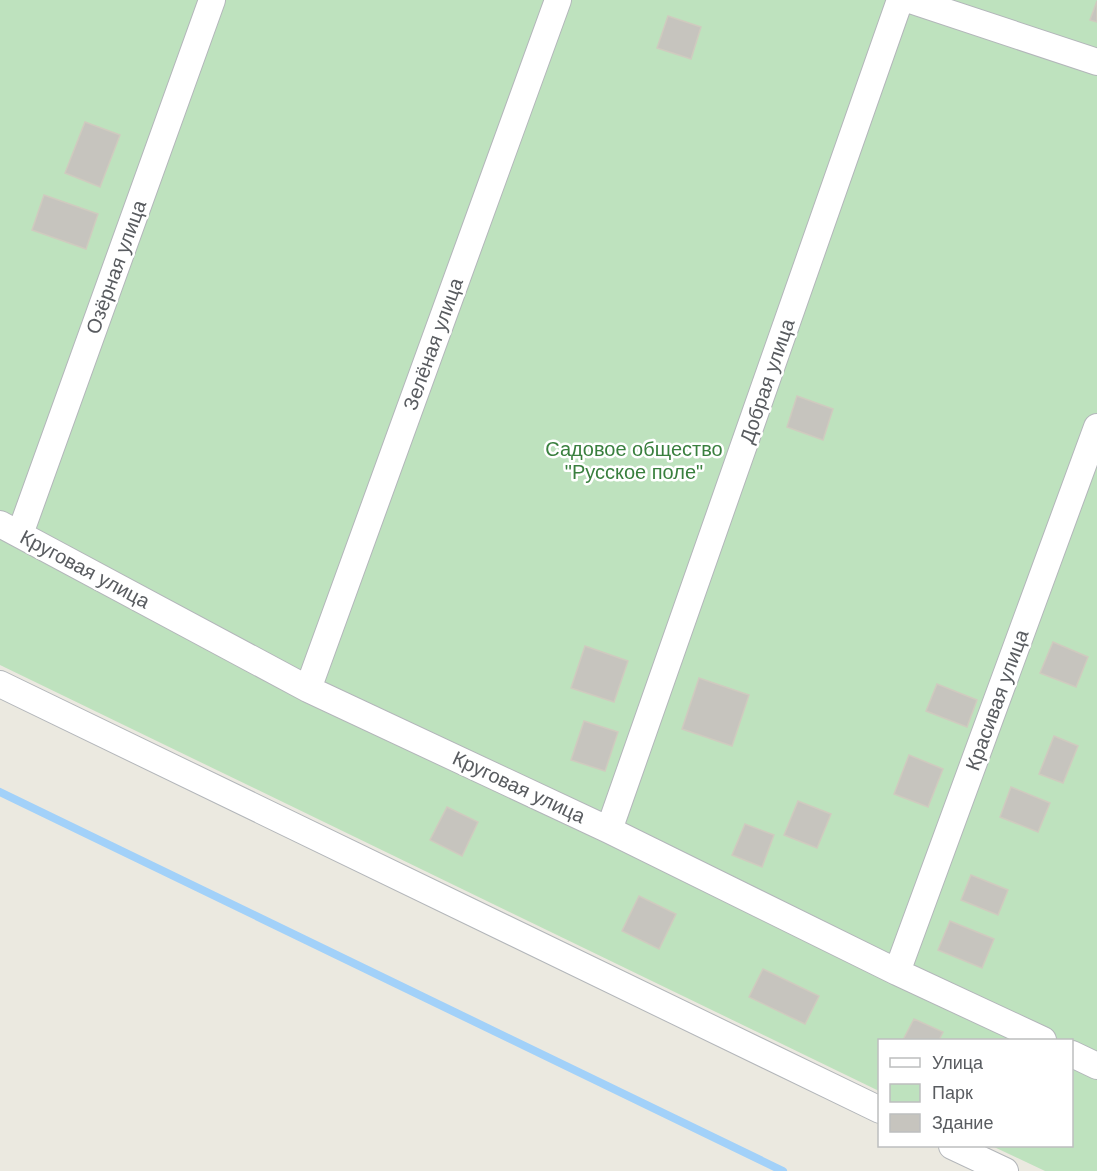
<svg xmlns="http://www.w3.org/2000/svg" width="1097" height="1171" viewBox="0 0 1097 1171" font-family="Arial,sans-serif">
  <rect width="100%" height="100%" fill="#ebe9e0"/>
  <path fill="#bee2be" d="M0,0H1097V1171H1045L992,1146H1072V1040H880L879,1091L0,665Z"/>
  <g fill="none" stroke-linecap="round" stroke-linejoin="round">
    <path stroke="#a2d1f9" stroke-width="8" d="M0,792L783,1171"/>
  </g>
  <path fill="#c6c4be" stroke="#cfcbbf" stroke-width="1.5" d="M1097,1V22L1090,20Z
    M668,16L701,27L691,59L657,48Z
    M85,122L120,135L100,187L65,173Z
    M44,195L98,214L86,249L32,230Z
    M797,396L833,409L823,440L787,427Z
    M1053,642L1088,657L1076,687L1040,673Z
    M585,646L628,661L614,702L571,688Z
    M699,678L749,695L732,746L682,729Z
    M937,684L977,700L967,727L926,711Z
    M584,721L618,732L605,771L571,760Z
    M1054,736L1078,746L1063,783L1039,774Z
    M909,755L943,769L928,807L894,794Z
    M1011,787L1050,803L1038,832L1000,817Z
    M798,801L831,814L817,848L784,835Z
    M447,807L478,822L462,856L430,840Z
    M745,824L774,835L762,867L732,855Z
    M971,875L1008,890L998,915L961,900Z
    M639,896L676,914L659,949L622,931Z
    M950,921L994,939L982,968L938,950Z
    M763,969L819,996L805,1024L749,997Z
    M914,1019L943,1032L939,1040H903Z"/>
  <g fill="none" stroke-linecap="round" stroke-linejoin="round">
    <g stroke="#b3b6ba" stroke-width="28">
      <path id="minor" d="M910,0L1097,62
        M0,524L308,689L609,830L897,972L1043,1040
        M20,534L212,0
        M0,684L880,1110
        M308,689L558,0
        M609,830L900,0
        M897,972L1097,427
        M1072,1054L1097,1066
        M952,1146L1005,1171"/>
    </g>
    <use href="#minor" stroke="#fff" stroke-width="26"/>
  </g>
  <g text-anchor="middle" stroke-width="5" stroke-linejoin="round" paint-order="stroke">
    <g font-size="20" fill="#595c60" stroke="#fff">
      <text transform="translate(116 267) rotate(-70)" y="7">Озёрная улица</text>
      <text transform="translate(433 344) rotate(-70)" y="7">Зелёная улица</text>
      <text transform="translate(767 381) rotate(-71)" y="7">Добрая улица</text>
      <text transform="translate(85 569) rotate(28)" y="7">Круговая улица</text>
      <text transform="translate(997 700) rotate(-70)" y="7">Красивая улица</text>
      <text transform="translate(519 787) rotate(25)" y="7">Круговая улица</text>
    </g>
    <g font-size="20" fill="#397f3e" stroke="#fff">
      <text x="634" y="456">Садовое общество<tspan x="634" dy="23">"Русское поле"</tspan></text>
    </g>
  </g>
  <rect x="878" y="1039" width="195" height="108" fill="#ffffff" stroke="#bdbebf" stroke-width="1.5"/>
  <rect x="890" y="1058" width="30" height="9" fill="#ffffff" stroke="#bdbebf" stroke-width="1.5"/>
  <text x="932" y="1069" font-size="18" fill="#595c60">Улица</text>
  <rect x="890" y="1084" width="30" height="18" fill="#bee2be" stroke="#bdbebf" stroke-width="1.5"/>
  <text x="932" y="1099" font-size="18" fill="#595c60">Парк</text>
  <rect x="890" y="1114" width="30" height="18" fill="#c6c4be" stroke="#bdbebf" stroke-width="1.5"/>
  <text x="932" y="1129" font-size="18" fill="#595c60">Здание</text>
</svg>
